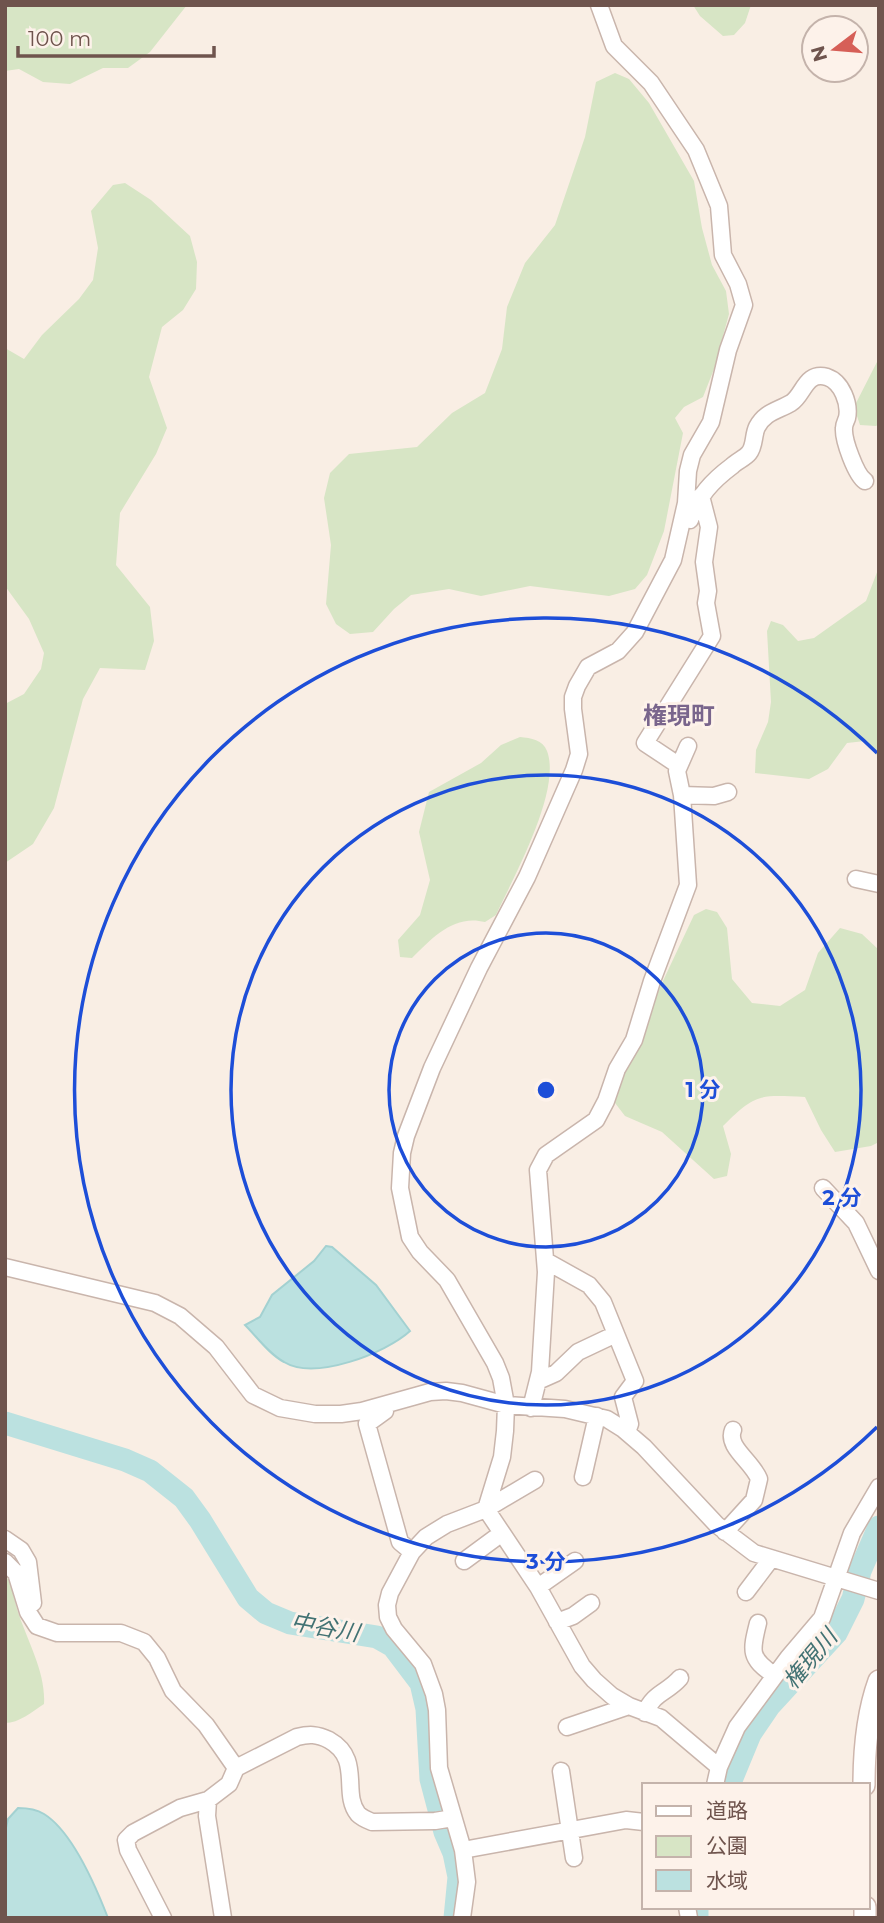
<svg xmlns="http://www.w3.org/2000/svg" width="884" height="1923" viewBox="0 0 884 1923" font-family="Montserrat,'Noto Sans JP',sans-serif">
  <rect width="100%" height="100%" fill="#f9eee4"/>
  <path fill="#d7e5c5" d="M5,5H187L150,52L128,68H103L70,84L43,82L19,69L5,71Z
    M693,5H751L745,23L734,35L723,36L700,16Z
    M615,73L629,79L649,103L694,181L702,228L712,265L726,291L729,314L714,369L703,397L684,407L675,418L683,433L664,531L647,575L635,589L609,596L530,586L481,596L449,589L411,595L394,609L373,632L350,634L336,624L326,604L331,545L324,498L330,473L349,454L417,447L452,413L485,393L502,349L507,307L525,263L555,225L585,137L596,82Z
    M125,183L151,200L190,236L197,262L196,289L183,310L162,327L149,377L167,428L156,454L120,513L116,565L150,607L154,641L145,670L100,668L83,699L54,808L33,844L5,863V704L24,694L41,669L44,653L29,619L5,586V348L24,359L42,335L79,299L93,280L98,248L91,211L113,185Z
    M879,358V424L876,426L860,425L854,407Z
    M879,567V758L865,741L847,743L828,769L809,779L755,773L756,750L768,722L771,702L767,631L771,621L783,625L798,641L814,638L866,601Z
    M520,737C531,738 543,740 547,751C562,790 513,878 496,915L485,922C454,914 432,938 412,958L400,957L398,940L420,915L430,880L419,832L429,792L481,763L501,745Z
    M706,909L717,912L727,928L732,979L752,1003L780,1006L805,990L818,953L840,928L862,934L879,950V1142L871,1146L835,1152L821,1130L805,1097C759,1095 756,1093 723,1126L731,1154L727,1176L714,1179L662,1132L625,1116L612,1099L662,983L694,915Z
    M5,1574C13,1587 14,1601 19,1615C29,1644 46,1674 44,1704C32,1712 19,1723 5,1723Z"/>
  <path fill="#bbe1e0" stroke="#a3d1d1" stroke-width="2" d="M326,1246L332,1247L376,1285L410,1331C386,1353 315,1381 284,1362C269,1354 257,1337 245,1325L260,1317L272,1295L314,1261Z
    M18,1808C27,1808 36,1809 44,1814C73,1832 96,1887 108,1918H5V1832L8,1819Z"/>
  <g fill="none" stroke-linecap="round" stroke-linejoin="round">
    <path stroke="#bbe1e0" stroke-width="23" d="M5,1423L125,1460L150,1471L184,1498L200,1520L248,1598L266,1613L290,1623L377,1637L393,1646L421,1683L427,1709L431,1779L445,1832L454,1853L459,1877L455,1918
      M729,1785L750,1734L769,1706L836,1633L853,1599L860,1571L879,1527
      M697,1907V1918"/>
    <g stroke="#c9b5ac" stroke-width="19">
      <path id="street" d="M690,520C698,496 712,481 732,466C737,461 745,458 749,453C755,446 753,435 757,427C765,412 777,411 791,403C804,395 805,371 827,377C842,382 850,404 847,418C846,421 844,424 844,428C843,440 856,475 865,481
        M678,765L645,743L712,636L706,603L708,591L704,562L709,527L701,496
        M682,795L714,796L728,792
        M856,879L879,884
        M823,1188L856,1223L879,1271
        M546,1261L589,1285L603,1302L635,1381L623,1397L630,1424L627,1432
        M5,1267L155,1303L180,1316L216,1347L253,1395L280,1408L315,1414H341L362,1411L430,1392L446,1391L462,1393L506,1405L565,1409L607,1419L623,1429L644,1447L717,1525L754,1553L879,1591
        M538,1381L556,1373L578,1352L616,1334
        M385,1405V1411L367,1424L400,1542L412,1552
        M531,1408L540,1372L546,1272L538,1170L546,1155L596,1120L606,1101L617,1069L634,1040L652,981L688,885L682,795L677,771L688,746
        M583,1477L597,1416
        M486,1509L502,1457L505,1431L506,1405L501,1378L495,1363L447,1280L420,1252L410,1237L400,1188L402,1153L406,1136L432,1068L479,968L527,877L574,770L579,754L573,709V697L577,686L588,667L618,651L635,632L673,560L686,503L688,471L692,455L711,422L728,350L744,305L738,284L723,255L719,206L696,150L651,83L614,46L599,5
        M486,1509L538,1587L582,1666L594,1680L612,1696L629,1706L661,1718L719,1767
        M725,1532L754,1500L759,1479C752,1461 726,1447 733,1430
        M5,1539L21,1550L28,1562L33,1603
        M464,1561L502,1533
        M5,1562L16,1573L28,1612L37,1626L57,1633H121L144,1642L157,1658L173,1691L206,1725L236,1768
        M538,1587L575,1561
        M746,1592L771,1559
        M557,1622L573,1616L591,1603
        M758,1623C751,1651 749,1658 774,1675
        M645,1713C654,1692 667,1693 680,1678
        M567,1727L629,1706
        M561,1771L574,1858
        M715,1785L719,1767L737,1727L788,1658L822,1618L852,1533L879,1487
        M208,1800L207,1816L223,1918
        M463,1850L626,1820L644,1822
        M687,1907L689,1918
        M163,1918L128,1850L126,1840L133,1833L180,1808L208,1800L229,1784L236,1768L297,1737C309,1734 317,1734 329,1740C363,1759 341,1793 358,1814C362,1818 367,1820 372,1822L435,1821L453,1818
        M462,1918L467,1882L463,1850L439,1768L437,1710L434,1694L423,1664L394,1629L388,1617L387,1605L390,1593L412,1552L426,1537L447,1524L486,1509L535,1480"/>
    </g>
    <g stroke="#ceb6ad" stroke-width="24">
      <path id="secondary" d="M864,1785C864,1750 867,1714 879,1681
        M865,1918V1907"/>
    </g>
    <use href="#street" stroke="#fff" stroke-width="16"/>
    <use href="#secondary" stroke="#fff" stroke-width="21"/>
  </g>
  <g fill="none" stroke="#1d4ed8" stroke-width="3.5">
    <circle cx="546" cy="1090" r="157"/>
    <circle cx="546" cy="1090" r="315"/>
    <path d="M877 1427A472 472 0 1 1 877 753"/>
  </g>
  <g text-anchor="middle" stroke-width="6" stroke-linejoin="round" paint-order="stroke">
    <g font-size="23" font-style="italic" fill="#427273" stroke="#fdf2ea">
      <text transform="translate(325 1627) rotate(10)" y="8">中谷川</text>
      <text transform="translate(810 1659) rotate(-50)" y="8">権現川</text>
    </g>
    <g font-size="24" font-weight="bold" fill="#79658c" stroke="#fdf2ea">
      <text x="679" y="724">権現町</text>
    </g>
  </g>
  <circle cx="546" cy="1090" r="10" fill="#1d4ed8" stroke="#fdf2ea" stroke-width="3.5"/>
  <g font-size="21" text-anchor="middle" font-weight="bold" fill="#1d4ed8" stroke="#fdf2ea" stroke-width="6" stroke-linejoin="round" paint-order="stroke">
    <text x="703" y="1097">1 分</text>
    <text x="842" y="1205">2 分</text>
    <text x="546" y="1569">3 分</text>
  </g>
  <rect width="884" height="1923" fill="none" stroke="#6f544d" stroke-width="14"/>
  <rect x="642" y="1783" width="228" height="126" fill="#fdf2ea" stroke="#c4b3ab" stroke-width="2"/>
  <rect x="656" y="1806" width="35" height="10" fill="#ffffff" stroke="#c4b3ab" stroke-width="2"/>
  <text x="706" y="1818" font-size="21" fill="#6f544d">道路</text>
  <rect x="656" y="1836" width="35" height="21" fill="#d7e5c5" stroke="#c4b3ab" stroke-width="2"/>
  <text x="706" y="1853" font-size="21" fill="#6f544d">公園</text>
  <rect x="656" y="1870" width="35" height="21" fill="#bbe1e0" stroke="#c4b3ab" stroke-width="2"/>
  <text x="706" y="1888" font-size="21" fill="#6f544d">水域</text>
  <g transform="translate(835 49) rotate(254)"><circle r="33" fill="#fdf2ea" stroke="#c4b3ab" stroke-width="2"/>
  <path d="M0-5L12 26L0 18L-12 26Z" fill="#d65f57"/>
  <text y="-10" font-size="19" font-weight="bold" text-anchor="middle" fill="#6f544d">N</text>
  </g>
  <path d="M18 46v10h196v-10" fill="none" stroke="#6f544d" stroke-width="3.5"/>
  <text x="28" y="46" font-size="21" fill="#6f544d" stroke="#fdf2ea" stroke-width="5" paint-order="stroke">100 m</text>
</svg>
